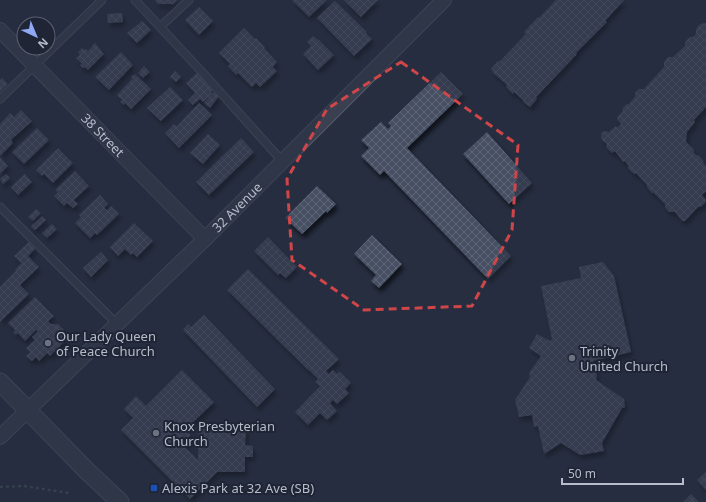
<svg xmlns="http://www.w3.org/2000/svg" width="706" height="502" viewBox="0 0 706 502" font-family="'Noto Sans',sans-serif">
  <defs>
    <pattern id="building-cross-hatch" width="8" height="8" patternUnits="userSpaceOnUse"><rect width="8" height="8" fill="#474f64"/><path d="M0 0l8 8M0 8l8-8" fill="none" stroke="#5f6679"/></pattern>
    <filter id="shadow"><feDropShadow dx="2.5" dy="4.5" stdDeviation="2" flood-color="#0009"/></filter>
  </defs>
  <rect width="100%" height="100%" fill="#262e40"/>
  <path fill="url(#building-cross-hatch)" filter="url(#shadow)" d="M155,0H177L173,4H158Z
    M292,0H327L309,17Z
    M344,0H378L361,17Z
    M556,0H624L605,21L607,22L576,53L577,54L536,97L537,99L530,107L523,102L524,101L514,92L513,94L506,87L507,85L492,72L493,71L491,69L498,61L499,62L526,34L524,32L538,17L539,18Z
    M335,1L367,32L366,33L372,39L354,56L317,18Z
    M199,7L213,21L199,35L185,20Z
    M122,13L123,22L108,23L107,14Z
    M142,21L151,30L137,43L127,33Z
    M706,23V107L694,120L695,122L687,132L686,142L694,150V153L696,155H698L703,160V162L706,166V191L702,195L706,200L705,203L700,207H698L685,221H682L675,212H669L665,207V204L654,193H652L647,187V185L636,173L634,174L628,168V165L625,161L623,162L615,151L612,153L606,147L607,144L602,140L601,136L602,132L606,131L609,132L616,126L617,128L621,124L617,119V117L623,111L622,109L627,104H629L635,97V93L639,89H644L664,67V62L668,57H673L685,46V42L690,37H693L696,34V29L700,24Z
    M244,28L255,39L256,38L265,47L264,48L277,62L273,67L277,71L260,87L256,83L252,87L238,73L236,75L228,66L230,64L219,53Z
    M313,36L318,40V39L334,55L318,70L303,54L311,46L307,42Z
    M95,43L104,54L88,70L85,67L83,68L80,65L82,64L76,58L80,55L78,52L82,48L85,50L86,49L88,51Z
    M121,52L133,65L109,90L95,77Z
    M144,66L150,72L143,78L138,73Z
    M175,71L181,77L176,82L170,77Z
    M198,72L215,89L211,92L212,94L203,102L200,99L193,105L188,100L195,93L186,83Z
    M441,72L463,94L407,148L511,256L488,279L384,171L380,175L361,156L369,148L361,140L381,122L388,129L391,126L388,123Z
    M135,74L151,89L131,109L125,103L124,105L120,102L122,100L117,95L132,79L131,77Z
    M2,78L8,84L0,92V80Z
    M170,87L183,100L161,121L147,108Z
    M213,92L219,96L210,108L204,103Z
    M199,103L212,115L179,148L165,133L174,124L177,126Z
    M21,110L32,121L13,138L11,140L13,143L0,156V124L10,113L14,117Z
    M37,128L49,140L24,164L12,152Z
    M487,132L532,183L509,204L463,154Z
    M208,134L220,145L203,164L190,153Z
    M241,138L254,152L209,195L196,182Z
    M58,148L73,163L53,183L44,174L42,176L36,170Z
    M0,157L8,166L0,174Z
    M75,171L89,186L74,200L78,204L73,208L67,203L64,206L54,196L58,192L55,190Z
    M6,174L10,178L3,184L0,179Z
    M25,174L32,182L18,195L11,187Z
    M317,186L336,204L327,213L326,211L302,234L285,218Z
    M100,195L108,204L104,208L107,210L111,206L119,214L97,235L95,233L90,238L75,223L81,217L79,215Z
    M36,209L41,213L33,221L28,217Z
    M42,216L46,220L35,230L31,227L32,225Z
    M134,223L153,241L137,257L133,253L131,255L125,249L118,256L110,247Z
    M52,224L57,229L47,238L42,233Z
    M372,235L402,264L379,288L371,281L376,275L354,254Z
    M268,237L297,267L286,278L280,273L278,275L254,251Z
    M29,242L35,249L28,256L39,267L20,285L29,294L0,322V287L16,271L15,270L26,258L21,263L14,256Z
    M101,252L108,260L91,277L83,268Z
    M603,262L614,276L631,352L593,361L597,376L596,380L624,399L625,407L622,408L602,443L604,451L580,455L561,443L544,454L538,426L534,427L532,415L519,417L515,400L530,377L529,373L541,356L529,348L537,334L550,341L552,339L541,286L581,278L579,267Z
    M248,269L339,359L326,371L329,374L333,370L337,374L340,372L351,383L345,389L349,393L337,404L333,400L330,403L337,411L327,420L320,413L308,425L295,412L320,386L315,382L318,379L308,369V370L227,290Z
    M35,297L54,316L48,321L51,324H58L64,330L63,337L66,340L50,356L47,353L39,361L36,357L32,361L26,356L30,352L26,348L35,340L32,337L38,331L36,330L25,341L18,333L16,335L13,332L15,330L8,323Z
    M204,315L275,389L257,407L183,330L188,324L191,327Z
    M182,370L214,402L185,430L191,435L188,438L190,440L184,446L198,460L199,425H229V428L246,429L245,445L253,446V457H245V472H217L190,499L121,430L133,418L124,409L136,396L146,406Z
    M706,472V490L697,480Z
    M691,494L699,502H683Z"/>
  <g fill="none" stroke-linecap="round" stroke-linejoin="round">
    <g stroke="#585e6d" stroke-width="9">
      <path id="service" d="M135,0L202,72L283,162
        M160,27L189,0
        M0,99L102,0
        M0,207L117,324"/>
    </g>
    <g stroke="#585e6d" stroke-width="16">
      <g id="minor">
        <path id="s1" d="M0,30L205,239"/>
        <path id="s2" d="M0,437L205,239L444,0"/>
      </g>
    </g>
    <g stroke="#585e6d" stroke-width="19">
      <path id="tertiary" d="M0,382L87,471L120,502"/>
    </g>
    <path stroke="#43565b" stroke-width="2.5" stroke-dasharray="3 3" stroke-linecap="butt" d="M0,487L24,486L69,493"/>
    <use href="#service" stroke="#3a4050" stroke-width="7"/>
    <use href="#minor" stroke="#3a4050" stroke-width="14"/>
    <use href="#tertiary" stroke="#3a4050" stroke-width="17"/>
  </g>
  <path d="M0 0H706V502H0ZM401,62L518,145L512,230L472,306L364,310L292,260L287,179L327,109Z" fill="#262e40" fill-opacity=".55" fill-rule="evenodd"/>
  <path fill="none" stroke="#d04648" stroke-width="3" stroke-dasharray="8 5" stroke-linejoin="round" d="M401,62L518,145L512,230L472,306L364,310L292,260L287,179L327,109Z"/>
  <g fill="#6b7280" stroke="#1f2535" stroke-width="1.5">
    <circle cx="48" cy="343" r="4"/>
    <circle cx="572" cy="358" r="4"/>
    <circle cx="156" cy="433" r="4"/>
  </g>
  <rect fill="#1a4fb4" stroke="#1f2535" stroke-width="1.5" x="150" y="484" width="8" height="8" rx="2"/>
  <g text-anchor="middle" stroke-width="4" stroke-linejoin="round" paint-order="stroke">
    <g font-size="13" fill="#b7bcca" stroke="#1f2535">
      <text dy="5" stroke="none"><textPath href="#s1" startOffset="147">38 Street</textPath></text>
      <text dy="5" stroke="none"><textPath href="#s2" startOffset="330">32 Avenue</textPath></text>
    </g>
    <g font-size="13" fill="#b7bcca" stroke="#1f2535" text-anchor="start">
      <text x="56" y="341">Our Lady Queen<tspan x="56" dy="15">of Peace Church</tspan></text>
      <text x="580" y="356">Trinity<tspan x="580" dy="15">United Church</tspan></text>
      <text x="164" y="431">Knox Presbyterian<tspan x="164" dy="15">Church</tspan></text>
      <text x="162" y="493">Alexis Park at 32 Ave (SB)</text>
    </g>
  </g>
  <g transform="translate(36 36) rotate(136)"><circle r="19" fill="#1f2535" stroke="#5c6171"/>
  <path d="M0-3L7 15L0 10L-7 15Z" fill="#91a9f5"/>
  <text y="-6" font-size="11" font-weight="bold" text-anchor="middle" fill="#b7bcca">N</text>
  </g>
  <path d="M562 478v6h121v-6" fill="none" stroke="#b7bcca" stroke-width="2"/>
  <text x="568" y="478" font-size="12" fill="#b7bcca" stroke="#1f2535" stroke-width="3" paint-order="stroke">50 m</text>
</svg>
